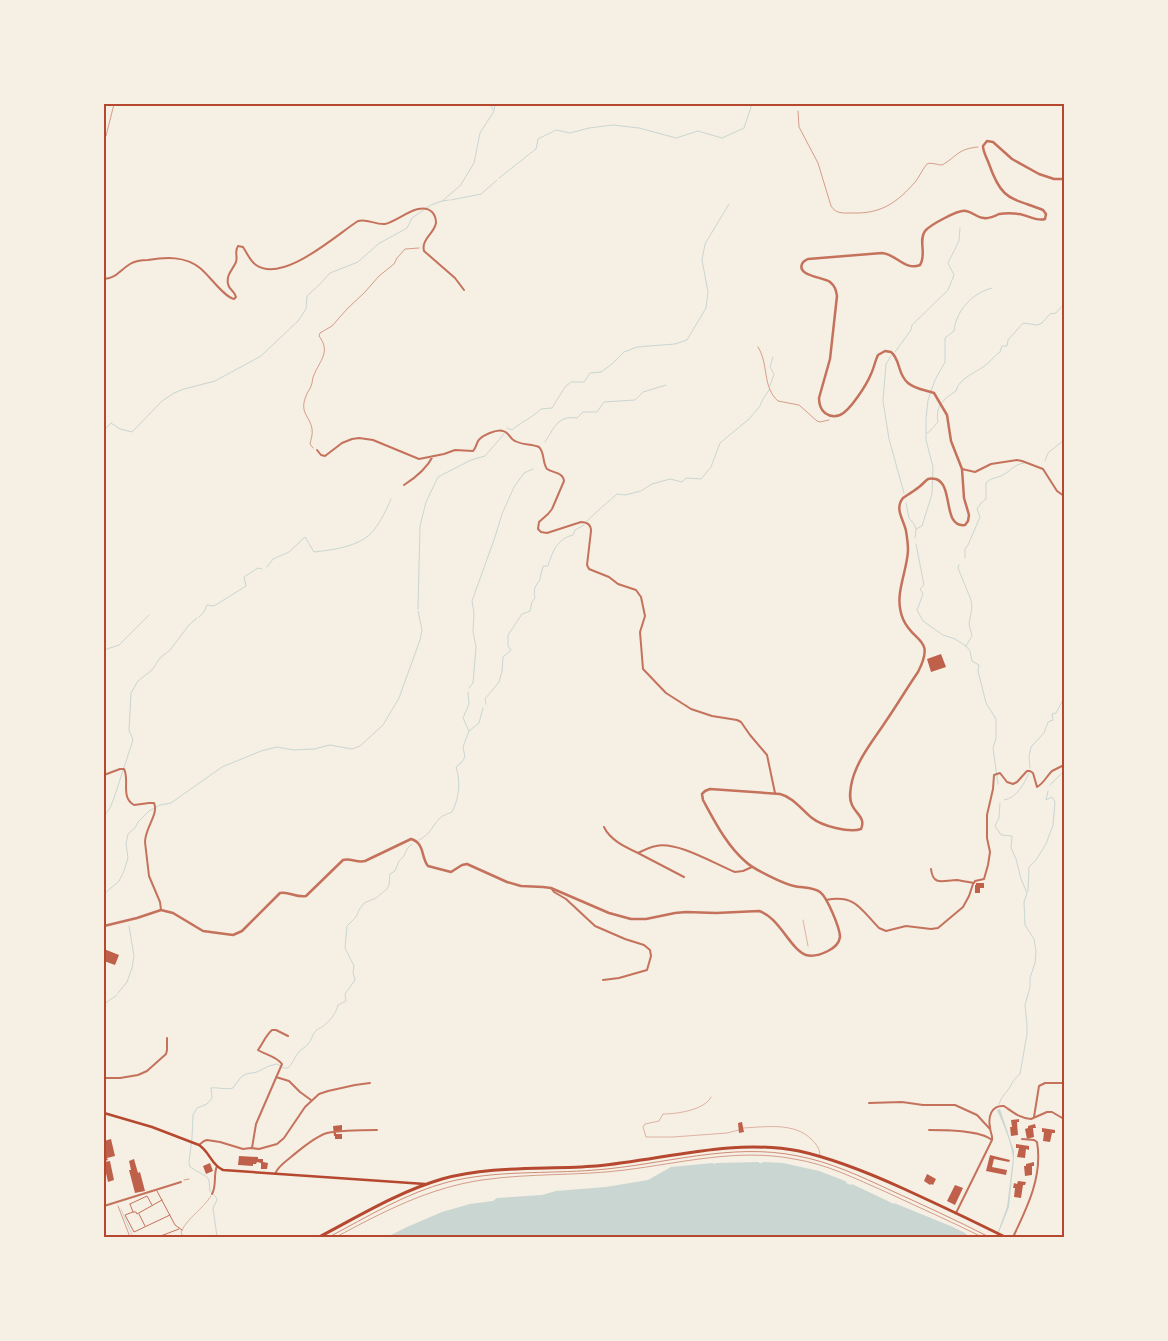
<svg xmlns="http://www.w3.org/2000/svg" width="1168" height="1341" viewBox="0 0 1168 1341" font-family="'PT Sans Narrow',sans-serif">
  <rect width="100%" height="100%" fill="#f6efe4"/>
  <path fill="#c9d6d2" d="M1000,1109L1014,1151V1158L1009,1207L997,1237H996L1007,1207L1013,1158C1012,1144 1003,1123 997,1110Z
    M759,1162V1163H762L763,1162L783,1163L819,1171L840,1179L847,1182L846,1183L851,1185L852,1184L894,1204V1203L953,1227L965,1233L969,1237H387L407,1227L442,1212L470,1204L493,1201L497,1198L542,1195L556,1191L606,1187L648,1180L671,1167L713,1163V1164L717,1163Z"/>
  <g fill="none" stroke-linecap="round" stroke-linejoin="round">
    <path stroke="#c9d6d2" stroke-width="1" d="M490,104L493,110
      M499,178L536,149L538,139L556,130L570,133L589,128L613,125L639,128L676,138L698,131L722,138L744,128L752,104
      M451,200L481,194L497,180
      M442,201L460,186L474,163L480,133L494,111L495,104
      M895,352L911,330L912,325L948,290L954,275L948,263L959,241L960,228
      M891,356L886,364L883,401L889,439L904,493
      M770,386L774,374L770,367L773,357
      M507,428L512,430C521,422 532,418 541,409L552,408L565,387L571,382H584L590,373L601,372L612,364L624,352L637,347L675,344L687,340L706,308L708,292L702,260L705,244L729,204
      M104,430L111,423L120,429L132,432L162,401L174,393L184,389L215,381L261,356L298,321L306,309L307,296L320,284L330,273L358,262L378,244L407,228L412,218L431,205L442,201L449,200
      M927,433L929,432L938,422C935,405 944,399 956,391C959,377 979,372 988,363C993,359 995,355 1000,352L1002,346H1007L1008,340L1023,323L1037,325L1042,323L1050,314L1056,313L1061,307L1064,306
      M545,442C554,428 558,415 577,418L583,412H597L604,402L635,400L643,392L666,385
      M1045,461L1048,453L1064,440
      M906,503L909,518L914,524L916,529
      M587,521L602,507L617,494L625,495L641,491L652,484L670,479L682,482L686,478L701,479L711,467L720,443L749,419L760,406L762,401L769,390
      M915,538L916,529L922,526L932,494L933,467L926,440V419L928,400L935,380L945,362V338L954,331C956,311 972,293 992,288
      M916,544L924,585L920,589L923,594L917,610L923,621L943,635L955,639L966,646L970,651L972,661L979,665L978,671L986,703L996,719V738L993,748L998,784
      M965,558V549L968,545L980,517L977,509L981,503L986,499V483C992,477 994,479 1001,476C1010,472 1014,464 1024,463
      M959,565L958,568L971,600L972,607L969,624L972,636L966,646
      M267,567L273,559L289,552L305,537L314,552C331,550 349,548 364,539C376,532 386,511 391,499
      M418,609L420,526L426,502L438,477L471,460L485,456L504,434
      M1064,612V621
      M199,617L204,612L207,605L214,606L246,586L244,577L258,568L262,569
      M104,650L119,645L149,615
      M469,688L473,683L476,647L473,632L474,613L472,601L495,537L502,514L514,487L524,473L533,469
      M468,692L469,704L463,718L469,731
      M486,704L485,699L499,682L502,671L503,657L511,650L508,646V635L522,614L530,611L532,602L535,598C533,590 535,586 540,580V578L543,566H548C552,552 558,538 573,535L575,530L584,525
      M1030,768L1029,756L1031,747L1044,733L1048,722L1053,720L1052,714L1056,713L1064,698
      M1050,785L1064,771
      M1004,800C1017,798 1024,784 1029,773
      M104,816L110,808L114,798L133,740L129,730L131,693L138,681L152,670L160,658L170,650L189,625L197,618
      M419,840C430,835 432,826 440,818C443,815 448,814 452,812C459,799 461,781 456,767L461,763L465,757L463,747L469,731L479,723L483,708
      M1028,891L1029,867L1036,860L1046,844L1053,825L1055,802L1052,797L1046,800L1048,791
      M104,894L119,881L124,871L128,858L126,844L128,834L135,828L138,822L149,811L160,805L171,803L222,767L261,751L277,747L293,750L314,749L330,745L352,749L360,746L383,725L399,698L420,640L422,630L418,611
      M118,993L127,982L132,968L134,956L129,926
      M104,1004L117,995
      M999,1104C1001,1097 1006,1093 1010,1087C1013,1081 1015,1078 1020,1074L1027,1034V1025L1025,1005L1030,987V978L1035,963L1036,951L1034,939L1025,925L1024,902L1027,893L1021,879L1016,859L1011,848L1012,836L1001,835L995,826L999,818L1000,803
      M121,1209L133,1237
      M217,1237L213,1208L217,1200L216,1197L210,1191L209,1180L207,1177L190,1167L189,1162L192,1138L193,1115L197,1108L207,1104L212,1098L211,1088C217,1087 225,1090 233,1088L241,1077L246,1074L257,1072L269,1066L277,1064L284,1068H288C293,1064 294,1057 299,1052C301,1049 306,1047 308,1044C312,1040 312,1034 316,1031C317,1029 320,1028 322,1027C329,1022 336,1014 338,1005L346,1001L345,994L355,980L353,972L354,966L345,948L347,926L356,917L359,910L364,903L376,898L387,889L389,885L390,874L395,871L399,861L404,856L407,849L412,844"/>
  </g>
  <path fill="#bf614a" d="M941,654L946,667L931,672L927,659Z
    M976,883H984V888H980V893H975V885H976Z
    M104,949L119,955L115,965L104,961Z
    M1019,1119V1122H1017L1018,1135L1011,1136L1010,1127H1012L1011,1120Z
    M742,1122L744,1132L739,1133L738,1123Z
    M1035,1124L1036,1128H1033L1034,1137L1027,1139L1025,1129L1028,1128V1126Z
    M342,1125V1131H336V1134H342V1139H335V1136H334L333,1126Z
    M1042,1128L1055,1130V1133H1052L1050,1142L1043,1141L1044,1132H1042Z
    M111,1139L115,1156L107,1158L108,1160L105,1161L104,1141Z
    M1016,1144L1029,1146V1150L1026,1149L1025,1158L1017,1157L1019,1148H1016Z
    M990,1155L1010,1160L1009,1162L994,1159L992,1167L1007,1170L1006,1175L986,1171Z
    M239,1156L258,1157V1159H263V1162L268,1163L267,1169H261V1163L257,1162L256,1164H253V1166L238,1165Z
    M134,1159L138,1173L140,1172L145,1191L135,1193L129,1170H131L129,1161Z
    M110,1161L114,1180L108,1182L105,1169H104V1162Z
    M1034,1162V1166H1032V1175L1025,1176L1024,1166H1026V1164Z
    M210,1163L213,1171L206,1174L203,1166Z
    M927,1174L936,1179L933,1185L931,1184L930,1185L924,1181Z
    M1018,1181L1026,1182L1025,1185H1023L1021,1198L1014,1197L1015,1188H1013L1014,1183L1017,1184Z
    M955,1185L963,1188L955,1205L947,1201Z"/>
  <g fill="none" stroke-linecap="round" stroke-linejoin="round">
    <path stroke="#b5482f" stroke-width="0.5" d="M798,111L799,127L818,163L831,206C836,214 843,213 852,213C881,214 897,203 916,181C919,177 924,167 927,164C930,162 938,165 942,165C958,156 957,149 978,147
      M104,138L106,136L114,104
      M758,347C769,364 762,387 778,401L799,405L817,421L820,422L829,420
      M313,448L310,444C311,439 313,434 312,429C310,416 299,413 306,396C307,392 310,390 311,386C313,382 312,378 314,375C320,360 331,352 319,336L320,333L332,326L347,309L365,292L379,276L394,264L397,258L405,249L419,248
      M184,1180L189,1179
      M118,1206L130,1237
      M336,1237C383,1212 428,1188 482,1180C530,1173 578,1176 625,1170C681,1163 738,1148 794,1159C827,1164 856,1179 886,1192C918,1207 950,1221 982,1237"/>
    <path stroke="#c5725c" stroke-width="0.5" d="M803,920L808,946
      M711,1097C705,1110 677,1114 663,1114L659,1121L645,1124L643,1127L646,1137H673L727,1133L739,1130
      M743,1128C765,1127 794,1122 811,1139C816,1144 820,1148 820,1156
      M183,1237L181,1232C188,1217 202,1210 211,1196"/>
    <path stroke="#c5725c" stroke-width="1" d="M157,1191L175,1225L182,1230
      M162,1200L137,1214L136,1212H133L125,1215L134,1232L170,1215
      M130,1204L147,1196L152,1205
      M130,1204L133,1212
      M139,1214L145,1226
      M158,1237L179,1229"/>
    <path stroke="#c5725c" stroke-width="2" d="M104,279C118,277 119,271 130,264C135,261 142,260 148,260C166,257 185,256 200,268C209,275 224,297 234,299L236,297C235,291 229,290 228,284C226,275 233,269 236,262C238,256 234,252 238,246L243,247C247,253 250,261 256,265C283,284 336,235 358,221C367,218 375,225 385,224C397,222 420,200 432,212C435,215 436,219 436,223C434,234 421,239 424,251L455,278L464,290
      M317,450L321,455L325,456L342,443L352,439L359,438L373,440L419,459L444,454L455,450L473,451C476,448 476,445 478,441C482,435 497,429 503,431C509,432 510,439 515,441C522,445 531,444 539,447C545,453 542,462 547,469C553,473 563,472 564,481L552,509L548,514L539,522L538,529L541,532L547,533L581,522C587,522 591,525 591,531L587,565L589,569L609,577L618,584L636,590L641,597L645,616L640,632L643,669L666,693L691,709L712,716L737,720L741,722L750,735L767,755L775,793
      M962,469L975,472L991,464L1017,460L1022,461L1043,469L1057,491L1064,496
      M404,485C415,478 427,468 433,456
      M104,775L120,769H124C130,780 120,797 134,805L149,803H154C159,814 145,828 145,842L149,876L160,902L161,910
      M604,827C610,840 625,847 638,853C644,850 650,847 656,846C677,841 715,864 735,872L743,871L752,867
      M638,853L684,877
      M931,869C933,887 944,880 957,880C962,881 968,882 974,883L975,881L984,879L988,865L990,852L987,838V815L993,789L994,775L1000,773L1007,782L1013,784L1017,782L1027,771H1030L1033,773L1037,787C1044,783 1046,777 1052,771C1056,769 1060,767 1064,765
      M551,888L554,892L566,899L595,926L625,939L644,945L650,950L651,956L647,970L619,978L603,980
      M826,900C856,894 861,910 879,928L886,931L906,926L931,929L938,928L963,907L969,896L973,884
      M276,1077L289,1081L300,1092L311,1100
      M104,1078H120L138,1075L147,1071L166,1054L167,1050V1038
      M869,1103L902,1102L923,1105H955L977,1115L990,1129
      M1034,1117L1039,1086L1045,1083H1064
      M104,1121L105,1131L104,1134
      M929,1130C945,1130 980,1130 992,1140
      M199,1145L204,1141L207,1140L220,1142L243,1149L251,1148L259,1149L277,1144L284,1138L305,1107L319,1094L328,1091L355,1085L370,1083
      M252,1148L256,1124L282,1064C276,1056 266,1055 258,1050C263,1043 266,1035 272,1030H276L288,1036
      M275,1174C278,1166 285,1162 291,1157C301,1149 314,1137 327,1133C342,1130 362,1130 377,1130
      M212,1194C217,1185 213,1175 217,1166
      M104,1206L181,1182
      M956,1213L992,1140C993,1135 990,1133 990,1127C988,1117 991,1105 1004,1106C1013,1112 1019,1118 1031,1119L1047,1112H1052L1064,1119
      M1013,1237C1027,1208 1043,1176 1037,1142L1034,1140L1022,1139"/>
    <path stroke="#c5725c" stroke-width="2.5" d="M104,926L137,918L161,910L173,913L203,931L233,935L242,931L280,893C289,891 296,898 306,896L343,860C351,858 357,863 365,861L411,839C425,843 421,858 428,866L451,872L462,865L467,864L507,882L521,886L543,887L551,888L609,913L631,919H646L675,913L686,912L716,913L759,911C779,917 790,949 806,955C813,957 822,954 828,951C834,948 839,944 840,937C840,928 827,897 820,892C813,887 802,888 794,886C784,884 753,869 746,862C727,846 715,822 703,800L702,794L705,791L710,789L780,794C793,797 802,810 812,818C822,826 849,833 861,829C866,818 856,814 852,805C849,799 850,793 851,786C855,762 873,741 886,721C897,705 907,688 918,672C936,637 913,643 903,619C893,595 907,574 908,550C908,544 907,537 906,531C904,520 894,509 903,498C909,494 914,491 919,487C922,485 925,481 928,479C931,478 934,479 936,479C954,485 942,528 965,525L968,521L969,515L964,498L962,469L951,441L947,415L934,393C925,390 915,389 908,383C897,374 901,360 891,352L885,351L878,355C875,361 874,368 871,374C867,384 850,411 840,415C835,417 829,416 825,413C820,409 819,404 819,398L830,359L837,296C836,290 835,286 830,282C823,277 797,276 802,264C803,261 804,261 808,259L882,253C896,254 905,271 920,265C927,254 918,241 925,231C930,225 959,209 966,211C973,212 977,218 984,218C989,219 995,216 999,214C1006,213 1012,213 1019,214C1027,215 1037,222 1045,219L1046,214L1043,210C1010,197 1002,201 989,164C987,158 983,152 983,146L987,141L993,142L1012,159L1039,174L1054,179H1064"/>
    <path stroke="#b5482f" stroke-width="2.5" d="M104,1113L152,1127L199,1145C210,1152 211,1165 223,1170L425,1184"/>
    <path stroke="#b5482f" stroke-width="3" d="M319,1237C359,1216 398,1192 442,1179C491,1165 545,1170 596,1166C663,1160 731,1138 799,1151C835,1159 869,1173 902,1188C937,1204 971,1220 1005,1237"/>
    <path stroke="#cf8b77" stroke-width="1" d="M329,1237C367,1217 406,1193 448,1182C496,1170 546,1174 595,1170C663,1165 730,1142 798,1156C830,1162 860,1176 890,1190C923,1205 956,1220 989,1237"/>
  </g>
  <rect width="1168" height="1341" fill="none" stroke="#f6efe4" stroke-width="210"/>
  <rect x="105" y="105" width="958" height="1131" fill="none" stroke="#b5482f" stroke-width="2"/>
</svg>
